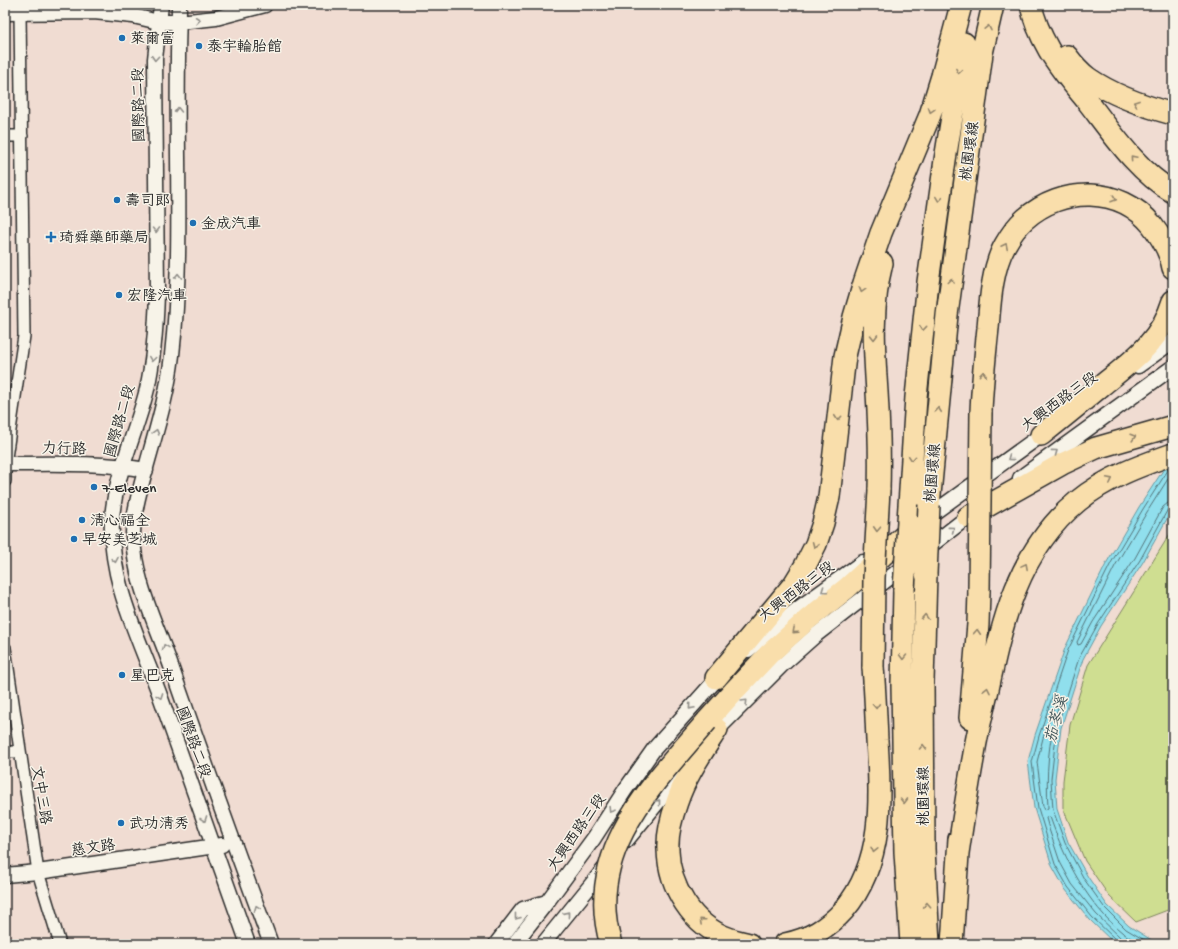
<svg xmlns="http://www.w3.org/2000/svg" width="1178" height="949" viewBox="0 0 1178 949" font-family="'Gochi Hand','LXGW WenKai TC',sans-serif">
  <rect width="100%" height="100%" fill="#f0dcd2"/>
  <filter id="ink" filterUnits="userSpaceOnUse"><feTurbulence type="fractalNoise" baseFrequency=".025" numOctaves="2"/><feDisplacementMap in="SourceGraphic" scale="8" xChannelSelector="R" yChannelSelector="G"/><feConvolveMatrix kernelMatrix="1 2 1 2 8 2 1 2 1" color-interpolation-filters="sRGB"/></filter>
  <g filter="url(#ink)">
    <path fill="#cfde91" stroke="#7d845e" d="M1173,529V908L1136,922L1109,896L1085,861L1063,808V781L1070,725L1088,665Z"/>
    <path fill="#90dfed" stroke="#68979f" d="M1173,455V508L1143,562L1101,626L1083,659L1061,728L1055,779L1057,809L1068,842L1088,877L1107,905L1129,926L1158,944H1115L1090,920L1065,889L1052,866L1034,808L1028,761L1035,735L1065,648L1107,562L1139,507Z"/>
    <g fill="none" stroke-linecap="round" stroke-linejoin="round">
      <path stroke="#537379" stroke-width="1" d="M1173,471L1147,512L1115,566L1077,642L1078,645L1081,644L1093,622L1135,558L1163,507L1168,503L1173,502
        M1055,706L1058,708C1048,742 1046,774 1048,808L1045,810L1043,806L1037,762L1043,738Z
        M1117,944L1116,940L1092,917L1068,887L1055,864L1038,808L1032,762L1039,736L1068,650L1111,563L1143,509L1170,467
        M1122,944L1120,937L1096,914L1072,884L1060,862L1049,829L1046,818L1047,816L1050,817C1065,860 1087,904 1123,933C1128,937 1135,940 1141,944
        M1151,944L1126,929L1104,907L1084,879L1065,843L1053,810L1051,779L1057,727L1079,658L1098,624L1140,560L1168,509L1173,507"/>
      <g stroke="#2b2b2b" stroke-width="14">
        <path id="minor" d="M5,136H22
          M5,481V464L24,336L20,13
          M5,648L38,872L60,944
          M5,752H20"/>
      </g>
      <g stroke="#2b2b2b" stroke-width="17">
        <path id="tertiary" d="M161,5L155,59L157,294C156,326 154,358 147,389C137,431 114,478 112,520C109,581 139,638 159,693C189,777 218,860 248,944
          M179,5C179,23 178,41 178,58C176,157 183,256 172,355C168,392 157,428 147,464C141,486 133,512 133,535C134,583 157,625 172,669C204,761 237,853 271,944
          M5,13L94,12L133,16L159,22H179L216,18L265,5
          M1138,366L1173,341
          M5,464C52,464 99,462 146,470
          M1020,478L1173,367
          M925,519L1047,431
          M748,650L799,608L863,562
          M712,735L781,666L817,634L974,512
          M626,841L685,769
          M5,875L38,872L222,845
          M496,944L523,909L547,902
          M514,944L547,902L594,838L625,790L654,749L722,673
          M543,944L608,864"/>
      </g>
      <g stroke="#2b2b2b" stroke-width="24">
        <path id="motorway" d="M1031,5C1034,21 1041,36 1049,50C1060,69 1074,85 1088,102C1112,133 1138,172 1173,192
          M1067,56C1073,64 1080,72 1088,78C1114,96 1143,106 1173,114
          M981,412C982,384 985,356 988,328C990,302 992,268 1005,245C1010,236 1017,226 1025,219C1062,186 1120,186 1152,225C1162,238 1170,251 1173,268
          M1041,435C1061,419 1081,403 1101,386C1132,361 1161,341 1173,301
          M879,490C880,457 879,424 877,392C874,348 871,306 882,263
          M929,505L947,315L982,53L993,5
          M968,517L1062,464L1096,448L1173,426
          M908,521L916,397L928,282L945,160L964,43
          M926,574L923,682L924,849L929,944
          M904,590L902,685L905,852L911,944
          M716,678L794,584L805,566L816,544L823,523L829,497L845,356L854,317L864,283L881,233L930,115L942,76L961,5
          M970,718L978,624L979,591
          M707,721L734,691L769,654L807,620L847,588L917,524
          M717,729C703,751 685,777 677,802C672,816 667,834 668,850C669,887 692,925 728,938C735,941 742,942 749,944
          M958,853C963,820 968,786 974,754C977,734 982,714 987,694C1002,622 1018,550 1078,501C1106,478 1139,466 1173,454
          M785,944C809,939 827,929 844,910C884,863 881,798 877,740C876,716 875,691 873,667
          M952,944L959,839"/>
      </g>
      <use href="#minor" stroke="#f7f3e8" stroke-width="11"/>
      <use href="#tertiary" stroke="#f7f3e8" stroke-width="14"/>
      <use href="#motorway" stroke="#f9deab" stroke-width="21"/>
      <g stroke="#2b2b2b" stroke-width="24" stroke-linecap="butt">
        <path id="motorway-bridge" d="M926,574L929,505
          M904,590L908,521
          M979,591L981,412
          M873,667L874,578L879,490
          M611,944C583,853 653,784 707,721"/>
      </g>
      <use href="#motorway-bridge" stroke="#f9deab" stroke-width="21"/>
    </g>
    <defs><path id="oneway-chevron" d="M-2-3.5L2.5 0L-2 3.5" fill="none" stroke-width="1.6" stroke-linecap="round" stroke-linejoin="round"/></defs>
    <g stroke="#918f8a">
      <use href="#oneway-chevron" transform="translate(198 20) rotate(-7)"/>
      <use href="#oneway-chevron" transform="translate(155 58) rotate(94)"/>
      <use href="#oneway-chevron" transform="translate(178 110) rotate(-91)"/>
      <use href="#oneway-chevron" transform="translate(156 230) rotate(89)"/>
      <use href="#oneway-chevron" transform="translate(178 276) rotate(-89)"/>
      <use href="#oneway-chevron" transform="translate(152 359) rotate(98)"/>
      <use href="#oneway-chevron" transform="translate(156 432) rotate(-74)"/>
      <use href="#oneway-chevron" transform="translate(1055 452) rotate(-36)"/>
      <use href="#oneway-chevron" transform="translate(1010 458) rotate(144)"/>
      <use href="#oneway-chevron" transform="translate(952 529) rotate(-37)"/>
      <use href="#oneway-chevron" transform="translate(115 560) rotate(80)"/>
      <use href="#oneway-chevron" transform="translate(824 590) rotate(145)"/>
      <use href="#oneway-chevron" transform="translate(165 647) rotate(-111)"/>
      <use href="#oneway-chevron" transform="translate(160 696) rotate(70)"/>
      <use href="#oneway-chevron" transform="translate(745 702) rotate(-45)"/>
      <use href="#oneway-chevron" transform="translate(691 707) rotate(131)"/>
      <use href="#oneway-chevron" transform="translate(658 802) rotate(-51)"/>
      <use href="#oneway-chevron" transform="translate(612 810) rotate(122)"/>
      <use href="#oneway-chevron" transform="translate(204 819) rotate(70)"/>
      <use href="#oneway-chevron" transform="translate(257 908) rotate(-111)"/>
      <use href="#oneway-chevron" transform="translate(567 914) rotate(-51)"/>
      <use href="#oneway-chevron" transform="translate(517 917) rotate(128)"/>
    </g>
    <g stroke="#92846b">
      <use href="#oneway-chevron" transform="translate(988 28) rotate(-78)"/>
      <use href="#oneway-chevron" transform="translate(959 71) rotate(99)"/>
      <use href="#oneway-chevron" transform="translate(1136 103) rotate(-160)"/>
      <use href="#oneway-chevron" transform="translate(931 110) rotate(108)"/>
      <use href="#oneway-chevron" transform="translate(1133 158) rotate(-131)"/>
      <use href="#oneway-chevron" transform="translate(939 199) rotate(98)"/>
      <use href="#oneway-chevron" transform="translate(1114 199) rotate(19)"/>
      <use href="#oneway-chevron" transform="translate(1005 246) rotate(-63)"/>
      <use href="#oneway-chevron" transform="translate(951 281) rotate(-82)"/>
      <use href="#oneway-chevron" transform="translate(862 290) rotate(106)"/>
      <use href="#oneway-chevron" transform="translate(923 328) rotate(96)"/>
      <use href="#oneway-chevron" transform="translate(874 337) rotate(89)"/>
      <use href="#oneway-chevron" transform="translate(983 374) rotate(-85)"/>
      <use href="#oneway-chevron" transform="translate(938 410) rotate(-85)"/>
      <use href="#oneway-chevron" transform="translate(838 418) rotate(95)"/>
      <use href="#oneway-chevron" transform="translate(1133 437) rotate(-17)"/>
      <use href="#oneway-chevron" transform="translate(912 458) rotate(94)"/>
      <use href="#oneway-chevron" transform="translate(1110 480) rotate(-27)"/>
      <use href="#oneway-chevron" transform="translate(877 529) rotate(93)"/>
      <use href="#oneway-chevron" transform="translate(815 545) rotate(113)"/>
      <use href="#oneway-chevron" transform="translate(1025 566) rotate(-62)"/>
      <use href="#oneway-chevron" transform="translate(925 617) rotate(-88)"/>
      <use href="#oneway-chevron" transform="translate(795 631) rotate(138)"/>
      <use href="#oneway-chevron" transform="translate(977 632) rotate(-86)"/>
      <use href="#oneway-chevron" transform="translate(903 657) rotate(91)"/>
      <use href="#oneway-chevron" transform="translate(987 690) rotate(-78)"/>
      <use href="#oneway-chevron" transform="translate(876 706) rotate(87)"/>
      <use href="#oneway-chevron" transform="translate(923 747) rotate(-90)"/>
      <use href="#oneway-chevron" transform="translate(904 801) rotate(89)"/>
      <use href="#oneway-chevron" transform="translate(874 850) rotate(103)"/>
      <use href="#oneway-chevron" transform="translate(927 905) rotate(-93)"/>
      <use href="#oneway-chevron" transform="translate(702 921) rotate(-138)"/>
    </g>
  </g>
  <g fill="#1f6fb2" stroke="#f7f3e8" stroke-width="1.5">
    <circle cx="122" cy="38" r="4"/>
    <circle cx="199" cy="46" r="4"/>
    <circle cx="117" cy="200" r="4"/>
    <circle cx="193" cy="223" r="4"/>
    <path d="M49 231h4v4h4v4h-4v4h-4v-4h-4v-4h4z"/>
    <circle cx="119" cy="295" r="4"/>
    <circle cx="94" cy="487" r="4"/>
    <circle cx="82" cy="520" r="4"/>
    <circle cx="74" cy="539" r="4"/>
    <circle cx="122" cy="675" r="4"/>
    <circle cx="121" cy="823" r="4"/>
  </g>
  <g text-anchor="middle" stroke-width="3" stroke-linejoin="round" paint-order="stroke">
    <g font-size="15" fill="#2b2b2b" stroke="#f7f3e8" text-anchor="start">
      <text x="130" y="43">萊爾富</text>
      <text x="207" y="51">泰宇輪胎館</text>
      <text x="125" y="205">壽司郎</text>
      <text x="201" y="228">金成汽車</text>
      <text x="59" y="242">琦舜藥師藥局</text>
      <text x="127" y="300">宏隆汽車</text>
      <text x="102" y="492">7-Eleven</text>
      <text x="90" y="525">清心福全</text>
      <text x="82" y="544">早安美芝城</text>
      <text x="130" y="680">星巴克</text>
      <text x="129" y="828">武功清秀</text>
    </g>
    <g font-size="15" fill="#2b2b2b" stroke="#f7f3e8">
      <text transform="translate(138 105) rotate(-91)" y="5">國際路二段</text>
      <text transform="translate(969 151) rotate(-82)" y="5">桃園環線</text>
      <text transform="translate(1059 401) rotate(-36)" y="5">大興西路三段</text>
      <text transform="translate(119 421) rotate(-74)" y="5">國際路二段</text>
      <text transform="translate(64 448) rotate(1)" y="5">力行路</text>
      <text transform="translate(932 473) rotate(-85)" y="5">桃園環線</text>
      <text transform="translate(796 591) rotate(-37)" y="5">大興西路三段</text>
      <text transform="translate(194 742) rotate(70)" y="5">國際路二段</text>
      <text transform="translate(42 795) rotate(81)" y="5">文中三路</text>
      <text transform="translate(923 796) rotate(-90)" y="5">桃園環線</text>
      <text transform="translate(576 832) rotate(-55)" y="5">大興西路三段</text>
      <text transform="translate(93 847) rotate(-8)" y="5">慈文路</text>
    </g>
    <g font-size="16" font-style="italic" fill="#44585c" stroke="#f7f3e8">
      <text transform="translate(1055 719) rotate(-75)" y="6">茄苳溪</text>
    </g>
  </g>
  <rect width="1178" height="949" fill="none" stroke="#f7f3e8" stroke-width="20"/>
  <rect x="10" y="10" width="1158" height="929" fill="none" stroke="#2b2b2b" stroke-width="1.5" filter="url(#ink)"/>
</svg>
